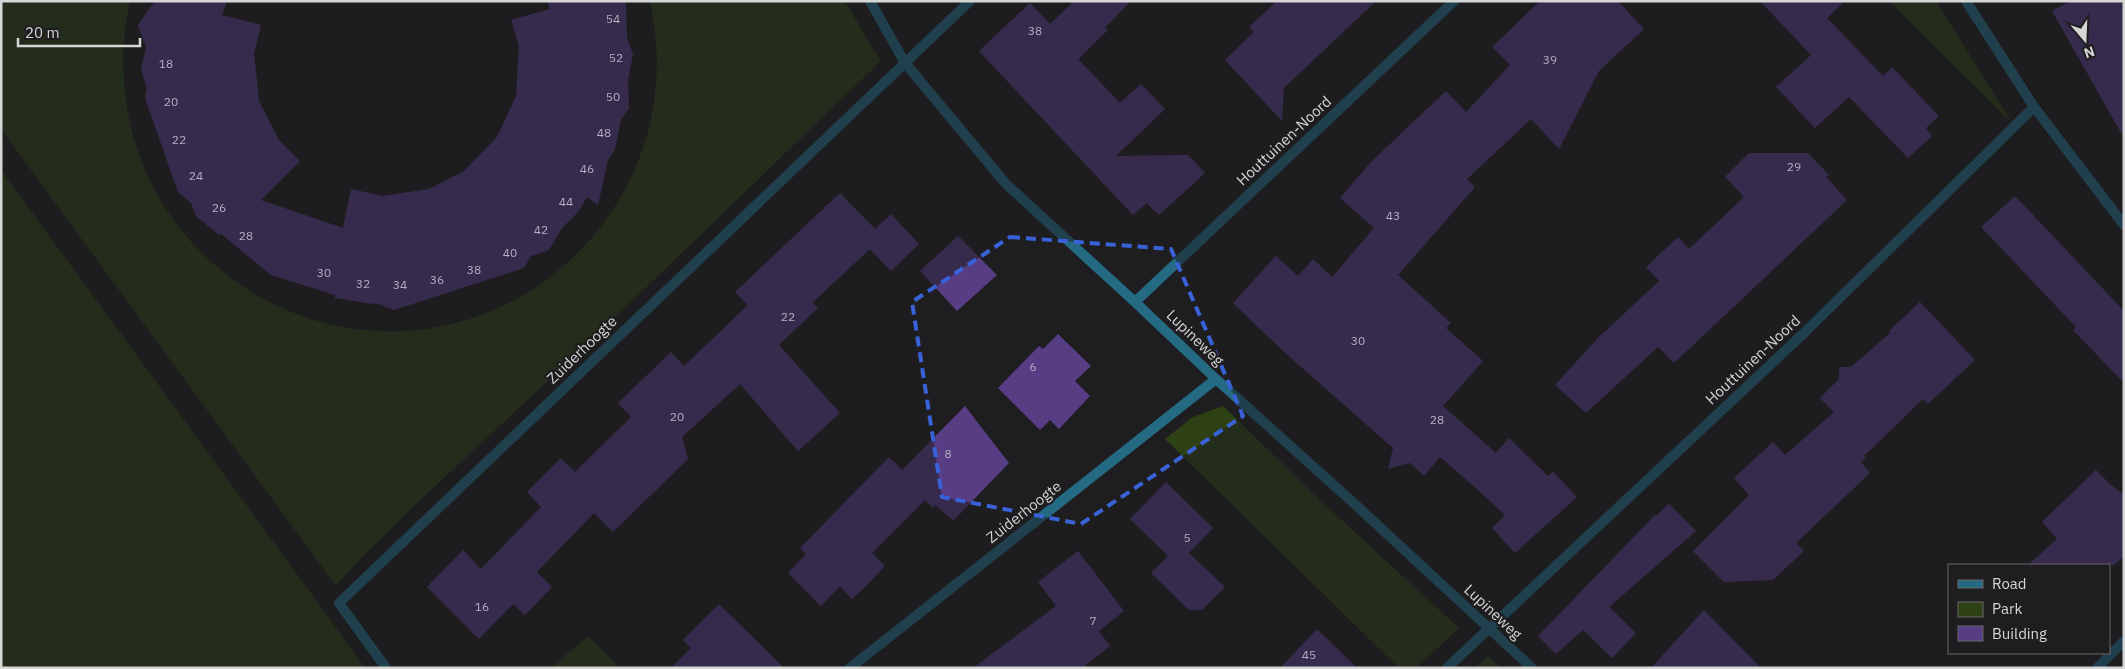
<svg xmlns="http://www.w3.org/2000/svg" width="2125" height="669" viewBox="0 0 2125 669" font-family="'IBM Plex Sans',sans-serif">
  <rect width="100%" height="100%" fill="#1e1e20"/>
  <path fill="#2d4115" d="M1,1H130C115,68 125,138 159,198C184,240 219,274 262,298C467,409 700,227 650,1H845L873,49L881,61L582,349L417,503L358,561L336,586L1,129Z
    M1889,1H1936L2012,123Z
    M1,170L321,607L365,668H1Z
    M1223,406L1323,503L1459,628L1416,668H1399L1165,439L1193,417Z
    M588,636L620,668H551Z
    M1488,656L1501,668H1475Z"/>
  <path fill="#573d84" d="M155,1H227L222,15L261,25L254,53L259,101L279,140L300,161L261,200L343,228L351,189L382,196L429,189L464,171L497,137L516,96L519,46L511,20L550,9L547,1H626L627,38L633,54L628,80L629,108L621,120L615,149L608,160L598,205L587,197L579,211L562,228L549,250L531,256L524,268L394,310L376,303L372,304L335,298V295L271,275L220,233L219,235L196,216L191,203L178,192L145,98L147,88L141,70L146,47L138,25Z
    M1074,1H1131L1105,28L1108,30L1078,59L1120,103L1141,84L1165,109L1116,156L1188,155L1205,173L1159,215L1147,203L1133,215L979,51L1030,3L1050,24Z
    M1277,1H1376L1284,88L1282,121L1225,60L1254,32L1249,27Z
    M1540,1H1618L1644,29L1599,71L1559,149L1531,119L1467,179L1475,187L1398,275L1451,323L1446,328L1483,361L1443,406L1496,453L1509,438L1548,476L1553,472L1577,497L1515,553L1492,528L1505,515L1477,489L1440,457L1424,476L1410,463L1388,469L1393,448L1282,350L1233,303L1276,256L1298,276L1313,259L1332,277L1374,228L1340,198L1370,163L1446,91L1466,112L1510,65L1492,47Z
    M1760,1H1845L1827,18L1883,76L1892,67L1939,116L1926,128L1932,136L1908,158L1849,97L1815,128L1776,87L1811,55Z
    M2070,1H2124V138L2052,11Z
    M1749,153H1808L1829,175L1826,177L1847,200L1674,363L1658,347L1586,413L1555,385L1598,338L1659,281L1646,267L1678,237L1689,249L1744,197L1725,177Z
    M840,193L875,229L891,214L919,244L891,271L870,249L812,303L818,308L779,345L840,413L798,451L740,384L682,437L688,459L613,532L594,513L537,572L552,587L525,615L513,604L479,639L427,587L463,550L481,569L541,507L527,492L561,458L575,472L631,417L618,403L671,352L684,366L748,305L735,292Z
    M2015,196L2124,311V383L2073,330L2076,327L1981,227Z
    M958,236L997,275L957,311L920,271Z
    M1920,302L1975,360L1928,404L1923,399L1864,456L1866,458L1861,462L1870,473L1796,543L1804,551L1773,580L1724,582L1693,551L1749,495L1734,478L1773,442L1785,455L1834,412L1820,398L1839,379V367H1851L1890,333L1889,331Z
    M1058,334L1091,366L1075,381L1090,396L1059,429L1050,420L1040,430L998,388L1039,346L1043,349Z
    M965,406L1009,463L953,521L936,505L933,508L925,500L872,553L885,566L865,587L852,599L840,586L821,606L788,573L806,554L800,548L889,457L902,470Z
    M2096,470L2111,485L2124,494V556L2114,565H2028L2057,539L2042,522Z
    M1166,482L1213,528L1189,553L1225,587L1202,610H1189L1151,573L1168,556L1130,519Z
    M1669,504L1696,531L1609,607L1636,633L1612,658L1583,630L1556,654L1538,636L1655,515L1656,516Z
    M1078,551L1124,611L1099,631L1110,646L1082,668H973L1056,606L1038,582Z
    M719,604L784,668H671L691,648L683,640Z
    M1704,610L1761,668H1651Z
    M1317,629L1357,668H1280Z"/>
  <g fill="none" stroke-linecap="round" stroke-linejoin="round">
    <path stroke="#246a83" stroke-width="10" d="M870,1L905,63L1006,184L1135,302L1216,379L1358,507L1532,668
      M1966,1L2034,107L2124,225
      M1135,302L1454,1
      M386,668L339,603L970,1
      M850,668L1216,379
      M1447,668L1804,333L2034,107
      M2097,668L2124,641"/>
  </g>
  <path d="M0 0H2125V669H0ZM1010,237L1171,249L1243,416L1081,524L942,497L912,302Z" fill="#1e1e20" fill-opacity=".55" fill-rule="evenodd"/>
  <path fill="none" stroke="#3962d8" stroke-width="4" stroke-dasharray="10 6" stroke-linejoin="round" d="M1010,237L1171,249L1243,416L1081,524L942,497L912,302Z"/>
  <g text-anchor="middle" stroke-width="4.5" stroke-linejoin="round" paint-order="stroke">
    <g font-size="12" fill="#b6b0c2">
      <text x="613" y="23">54</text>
      <text x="1035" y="35">38</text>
      <text x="616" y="62">52</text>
      <text x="1550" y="64">39</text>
      <text x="166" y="68">18</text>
      <text x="613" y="101">50</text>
      <text x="171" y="106">20</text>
      <text x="604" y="137">48</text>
      <text x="179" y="144">22</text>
      <text x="1794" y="171">29</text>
      <text x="587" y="173">46</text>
      <text x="196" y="180">24</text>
      <text x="566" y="206">44</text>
      <text x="219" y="212">26</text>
      <text x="1393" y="220">43</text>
      <text x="541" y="234">42</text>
      <text x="246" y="240">28</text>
      <text x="510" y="257">40</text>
      <text x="474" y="274">38</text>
      <text x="324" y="277">30</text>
      <text x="437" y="284">36</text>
      <text x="363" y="288">32</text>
      <text x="400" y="289">34</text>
      <text x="788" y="321">22</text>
      <text x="1358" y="345">30</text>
      <text x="1033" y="371">6</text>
      <text x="677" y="421">20</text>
      <text x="1437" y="424">28</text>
      <text x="948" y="458">8</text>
      <text x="1187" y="542">5</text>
      <text x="482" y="611">16</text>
      <text x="1093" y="625">7</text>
      <text x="1309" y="659">45</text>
    </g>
    <g font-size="15" fill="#d6d6d7" stroke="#1e1e20">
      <text transform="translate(1284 141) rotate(-43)" y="5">Houttuinen-Noord</text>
      <text transform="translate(1195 338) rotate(44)" y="5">Lupineweg</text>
      <text transform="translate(582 350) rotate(-44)" y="5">Zuiderhoogte</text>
      <text transform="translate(1753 360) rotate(-43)" y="5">Houttuinen-Noord</text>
      <text transform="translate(1024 512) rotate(-38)" y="5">Zuiderhoogte</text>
      <text transform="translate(1493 612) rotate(43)" y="5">Lupineweg</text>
    </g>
  </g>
  <rect width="2125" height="669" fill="none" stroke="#d6d6d7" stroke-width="5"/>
  <rect x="1948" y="564" width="162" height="90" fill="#1e1e20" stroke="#686869"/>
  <rect x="1958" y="580" width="25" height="8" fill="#246a83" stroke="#686869"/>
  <text x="1992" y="589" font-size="15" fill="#d6d6d7">Road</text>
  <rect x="1958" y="602" width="25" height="15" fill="#2d4115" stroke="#686869"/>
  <text x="1992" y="614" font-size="15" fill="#d6d6d7">Park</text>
  <rect x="1958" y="626" width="25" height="15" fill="#573d84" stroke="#686869"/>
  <text x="1992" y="639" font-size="15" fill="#d6d6d7">Building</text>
  <g transform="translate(2085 40) rotate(161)" stroke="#1e1e20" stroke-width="4" paint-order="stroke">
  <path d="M0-4L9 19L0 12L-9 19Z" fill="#d6d6d7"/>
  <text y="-8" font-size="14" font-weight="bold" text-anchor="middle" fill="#d6d6d7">N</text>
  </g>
  <path d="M18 38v8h122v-8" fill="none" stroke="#d6d6d7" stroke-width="2.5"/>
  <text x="25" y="38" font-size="15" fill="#d6d6d7" stroke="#1e1e20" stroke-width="4" paint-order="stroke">20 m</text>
</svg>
